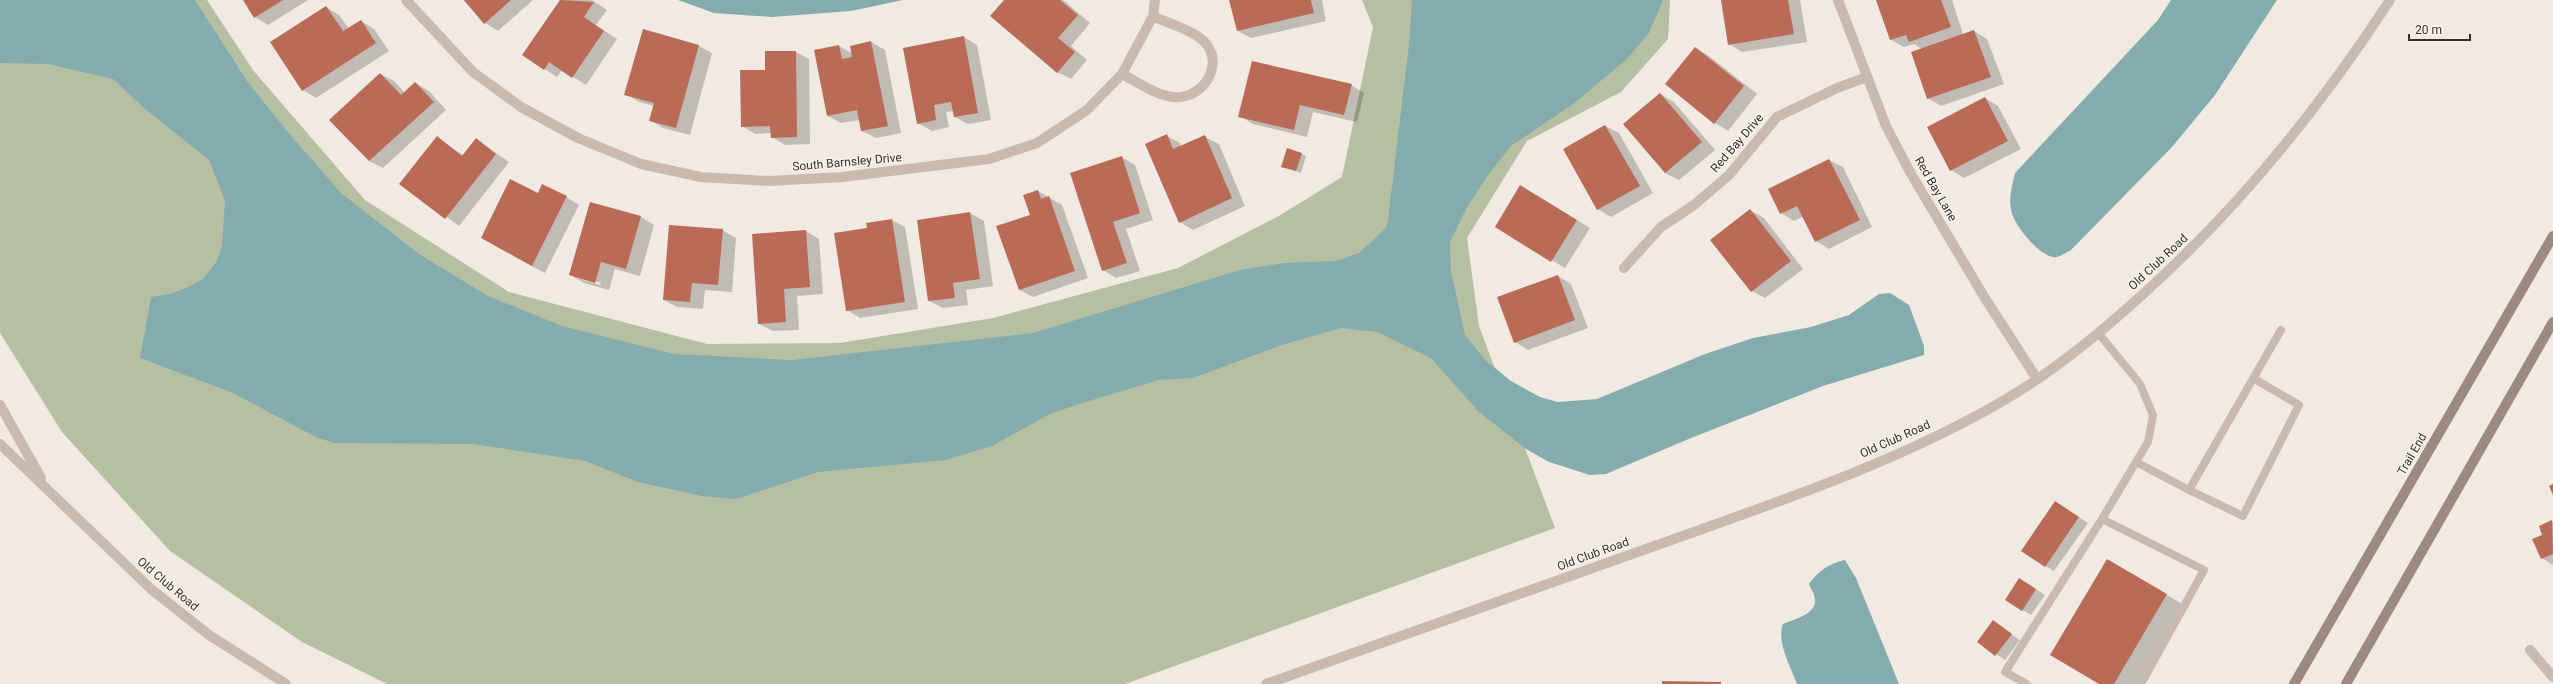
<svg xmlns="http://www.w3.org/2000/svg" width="2553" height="684" viewBox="0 0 2553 684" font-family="Roboto,sans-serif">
  <rect width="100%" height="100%" fill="#f1eae2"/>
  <path fill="#b7bfa3" d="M0,0H207L253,70L365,200L509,292L707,344L840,343L993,318L1178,268L1277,217L1342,177L1373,27L1362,0H1670L1668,39L1621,92L1527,141L1467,238L1479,326L1555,528L1125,684H387L302,642L170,551L62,432L0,333Z"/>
  <path fill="#84acac" d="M0,0H195L247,81L287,131L341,193L419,254L488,296L562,326L674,354L792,360L1033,333L1240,270L1284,263L1336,261L1359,253L1387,227L1409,45L1412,0H1663L1649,33L1627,59L1573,104L1511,146L1488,175L1466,209L1450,242L1451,271L1465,335L1485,360L1511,381L1540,397L1558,402L1597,399L1705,354L1753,338L1811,327L1833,320L1849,315L1879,294L1890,293L1909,305L1924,346V355L1823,386L1691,438L1606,474L1590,475L1549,462L1526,449L1479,412L1431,358L1377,332L1341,328L1285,344L1193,378L1159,380L1079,404L1050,414L992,446L946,460L818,472L736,499L702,496L638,482L585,461L473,444L334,443L316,437L233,393L140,358L151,297L170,294L186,288L203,279L216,262L222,246L225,200L209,160L145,109L113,79L48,64L0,63Z
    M678,0H903L851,11L772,17L714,13Z
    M2171,0H2277L2215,95L2172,147L2071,250C2067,252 2061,256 2057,257C2042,260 2017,228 2013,216C2007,202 2012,187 2015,173L2158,20Z
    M1845,560L1856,578L1899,684H1797C1791,667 1776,642 1783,624C1795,619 1821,613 1814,595C1813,591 1810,588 1809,584C1818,571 1830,563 1845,560Z"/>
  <path fill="#0003" fill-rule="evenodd" d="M244,0H308L268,25L255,17Z
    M463,0H533L498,31L485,23Z
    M561,0H592L607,10L596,25L617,39L586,85L562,70L557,77L523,55Z
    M1004,0H1063L1090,23L1071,46L1087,60L1071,79L1057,72Z
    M1230,0H1322L1326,21L1251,38L1238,31Z
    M1722,0H1800L1807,42L1742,52L1729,44Z
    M1880,0H1952L1963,34L1974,31L1987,39L2004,84L1941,106L1928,98L1922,49L1914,44L1904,47L1891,40Z
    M326,7L339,15L349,29L361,21L374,29L389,51L316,98L303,90Z
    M643,30L699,46L712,53L690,135L663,128L650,120L654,106L639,102L626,94Z
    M964,37L977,45L991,120L968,124L955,117L954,111L946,112L949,127L932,131L918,123Z
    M871,42L885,50L901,133L876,138L862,131L860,120L841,123L828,116L839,46L853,54Z
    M1696,48L1709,56L1757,94L1728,131L1715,123Z
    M796,52L809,59L810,144L785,145L772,137L771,133L755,134L742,126L766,71Z
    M380,74L394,81L405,93L416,83L429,91L446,110L383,168L369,161Z
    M1351,85L1364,93L1357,122L1313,112L1307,137L1253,124L1240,116Z
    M1660,94L1674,102L1715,150L1679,180L1665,173Z
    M1985,98L1998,106L2021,149L1964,178L1951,170Z
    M1605,126L1619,133L1653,193L1611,217L1598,209Z
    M1167,136L1180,143L1182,147L1205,137L1219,144L1245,206L1193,230L1180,222Z
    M437,138L463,155L476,139L509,162L459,226L401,184Z
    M1302,154L1306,156L1301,173L1282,166Z
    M1121,157L1135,165L1153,220L1126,229L1140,271L1116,278L1103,270Z
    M1829,160L1843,167L1872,227L1829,249L1816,241L1804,216L1794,221L1781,213Z
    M1038,191L1062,205L1088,278L1033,297L1020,290L1031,216Z
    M1534,194L1590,228L1565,268L1496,227Z
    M538,195L566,197L579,205L545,273L513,256Z
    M590,203L641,217L654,225L640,276L615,269L609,290L584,283L570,275ZM583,278L601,283L600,285L583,280Z
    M1750,210L1764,218L1803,269L1765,298L1752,291Z
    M970,213L984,221L993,286L966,290L968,305L943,308L929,301Z
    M892,220L905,227L918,309L860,318L847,310L869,229Z
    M722,230L736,238L732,292L705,290L703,309L677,307L664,300Z
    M806,231L819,239L823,294L797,296L799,330L773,331L759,324Z
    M1558,276L1571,284L1588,328L1528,350L1515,342Z
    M2056,502L2088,523L2054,571L2045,566Z
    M2552,521L2553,522V565L2542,558L2544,536Z
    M2107,560L2184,605L2137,684H2101Z
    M2028,584L2045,595L2031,615L2006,600Z
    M1993,622L2020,640L2005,660L1978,642Z"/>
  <path fill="#b96b58" d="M243,0H283L254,18Z
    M464,0H511L484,24Z
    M560,0L594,2L584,17L604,31L572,78L549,62L544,70L522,55Z
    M1004,0H1060L1078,15L1058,38L1075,52L1057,73L990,16Z
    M1229,0H1311L1314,13L1237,31Z
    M1721,0H1788L1794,34L1728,45Z
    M1876,0H1941L1951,27L1909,42L1906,35L1890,40Z
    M326,6L343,31L361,20L376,43L302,91L270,42Z
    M643,29L699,45L676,128L649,121L654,103L624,95Z
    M1974,30L1991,77L1927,99L1911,52Z
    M964,36L978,113L954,117L951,102L934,105L936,120L917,124L903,48Z
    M871,41L888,126L861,131L857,110L827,116L814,50L839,45L842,59L852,57L850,46Z
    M1695,47L1744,86L1714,124L1665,84Z
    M765,51H796L797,137L771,138L770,126L741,127L740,70H765Z
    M1252,61L1352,84L1344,115L1300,105L1294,130L1238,117Z
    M380,73L401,95L415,82L434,102L369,161L329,120Z
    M1660,93L1702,142L1665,173L1623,124Z
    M1985,97L2008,141L1950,171L1927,127Z
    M1605,125L1640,186L1597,210L1563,149Z
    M1167,134L1173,149L1205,135L1232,198L1179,223L1145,144Z
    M437,136L462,156L476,138L496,154L445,219L399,184Z
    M1287,148L1302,153L1296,171L1281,167Z
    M1122,156L1140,213L1113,222L1127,263L1102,271L1070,173Z
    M1829,159L1860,220L1815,242L1797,206L1780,214L1768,189Z
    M510,179L538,193L542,184L567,196L532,266L481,238Z
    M1520,185L1577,220L1551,262L1495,227Z
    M1038,190L1041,199L1049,196L1075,271L1019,290L996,226L1030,215L1023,195Z
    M590,202L641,216L626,269L601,262L595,283L569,275Z
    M1750,209L1791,261L1751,292L1710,240Z
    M970,212L980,279L953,283L955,298L928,301L917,220Z
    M892,219L905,302L846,311L834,233L867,228L866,223Z
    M669,225L723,229L718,285L692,283L690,302L663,300Z
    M806,230L810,287L784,289L786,322L758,324L752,234Z
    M1558,275L1575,320L1514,343L1497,297Z
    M2553,484V495L2549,486Z
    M2055,501L2079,517L2045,567L2021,551Z
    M2552,520L2553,554L2541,559L2532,539L2542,535L2539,526Z
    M2107,559L2167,594L2114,684H2099L2050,655Z
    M2019,578L2036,589L2022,611L2005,600Z
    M1993,620L2012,634L1995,656L1977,642Z
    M1662,681L1721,682V684H1662Z"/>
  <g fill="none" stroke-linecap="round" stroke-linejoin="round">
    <path stroke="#c9b9af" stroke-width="8" d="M2136,462L2189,490L2281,330
      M2189,490L2243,516L2299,405L2253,378
      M2102,519L2204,570L2141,684
      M2027,684L2005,672L2102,519L2148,442L2153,415L2140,384L2099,334"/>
    <path stroke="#c9b9af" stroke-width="10" d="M406,0L473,72L521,107L578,138L641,164L701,177L769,181L842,177L989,159L1037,143L1087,110L1122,74L1153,16L1155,0
      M1838,0L1886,126L1910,172L1983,295L2037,379
      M1122,74C1139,83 1161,99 1181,97C1210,93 1225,56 1200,38C1187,28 1167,23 1153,16
      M1624,268L1661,227L1694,205L1729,175L1777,117L1837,88L1867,77
      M0,405L41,478
      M0,444L151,589L209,635L286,684
      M2530,650L2553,677
      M1266,684C1398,637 1531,590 1663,543C1777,502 1896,463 2001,402C2052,373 2098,335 2142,295C2239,208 2319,109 2390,0"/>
    <path stroke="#9c8980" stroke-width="10" d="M2294,684L2553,236
      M2346,684L2553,322"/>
  </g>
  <g text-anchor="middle" stroke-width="3" stroke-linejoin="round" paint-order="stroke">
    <g font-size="12" fill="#382f2c" stroke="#f9f4ee">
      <text transform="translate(1737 143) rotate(-49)" y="4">Red Bay Drive</text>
      <text transform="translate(847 162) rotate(-5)" y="4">South Barnsley Drive</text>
      <text transform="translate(1936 189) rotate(60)" y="4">Red Bay Lane</text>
      <text transform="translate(2158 262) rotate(-43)" y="4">Old Club Road</text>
      <text transform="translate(1895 439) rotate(-24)" y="4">Old Club Road</text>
      <text transform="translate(2412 454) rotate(-60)" y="4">Trail End</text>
      <text transform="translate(1593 554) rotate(-20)" y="4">Old Club Road</text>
      <text transform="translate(168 584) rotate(40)" y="4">Old Club Road</text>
    </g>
  </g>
  <path d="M2409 34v6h61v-6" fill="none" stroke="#382f2c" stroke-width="2"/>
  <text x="2415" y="34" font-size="12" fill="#382f2c" stroke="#f9f4ee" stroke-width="3" paint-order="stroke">20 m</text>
</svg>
